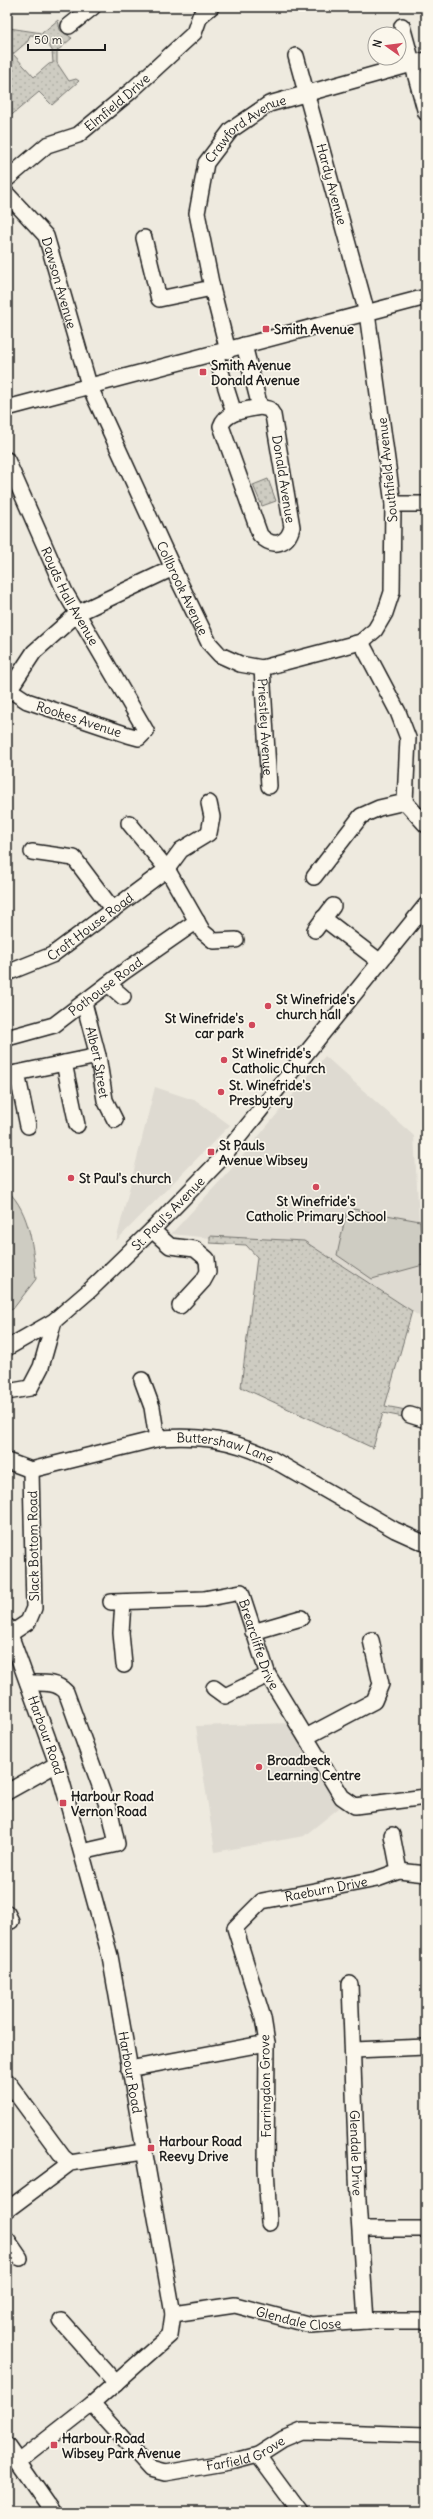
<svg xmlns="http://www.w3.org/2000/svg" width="433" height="2519" viewBox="0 0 433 2519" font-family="Delius,sans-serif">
  <defs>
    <pattern id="grass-dots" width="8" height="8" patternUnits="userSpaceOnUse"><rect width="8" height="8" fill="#ceccc2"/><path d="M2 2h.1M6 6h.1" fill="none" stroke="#b0afa6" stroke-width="1.8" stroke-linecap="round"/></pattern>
  </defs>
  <rect width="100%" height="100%" fill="#eeeadf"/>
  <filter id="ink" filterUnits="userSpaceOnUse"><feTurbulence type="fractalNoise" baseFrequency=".025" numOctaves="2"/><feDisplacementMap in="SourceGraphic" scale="8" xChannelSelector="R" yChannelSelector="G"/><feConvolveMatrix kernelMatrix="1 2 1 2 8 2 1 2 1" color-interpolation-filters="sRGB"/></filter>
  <g filter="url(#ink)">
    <path fill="#dedad1" d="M325,1056L414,1136L425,1320L304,1241L210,1238L171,1234L235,1165Z
      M155,1087L197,1101L230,1125L116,1241Z
      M293,1723L339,1808L304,1836L215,1852L196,1726Z"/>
    <path fill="url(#grass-dots)" stroke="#75746f" fill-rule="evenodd" d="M58,20L60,30L72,38L57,51V63L69,81L76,79L79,81L52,105L39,92L7,119V31L9,28L42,33ZM30,35L41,36L52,50L53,63L49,64L34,77L13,54L28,41Z
      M268,479L276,501L262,506L253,485Z
      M210,1236L304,1241L412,1311L385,1406L406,1410L403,1417L383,1413L373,1448L241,1387L257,1257L246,1245L210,1243Z"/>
    <path fill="#ceccc2" stroke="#75746f" d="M7,1190C31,1213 33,1249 36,1279L13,1309L7,1311Z
      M353,1209L420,1221L423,1265L372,1279L337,1255L346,1214H350Z"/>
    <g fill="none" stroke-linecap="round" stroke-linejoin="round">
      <g stroke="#1c1c1c" stroke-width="18">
        <g id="minor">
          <path d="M69,26L93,7"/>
          <path d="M402,26L426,113"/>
          <path id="s1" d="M7,179L47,145L78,135L131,91L194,33L200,16L211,7"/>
          <path id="s2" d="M7,194L46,236L89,385L176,575L209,643L220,655L240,664L262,668L361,642L375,630L385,613L392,592L393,504L367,313L296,56"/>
          <path d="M144,238L159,299L212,288"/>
          <path d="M244,345L260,407"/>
          <path id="s3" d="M228,351L212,288L197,213L206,163L231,130L269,104L426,60"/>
          <path d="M215,353L234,413"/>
          <path d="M260,407L269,409L273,415L292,527C288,544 273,549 260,535L221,426C226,411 247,410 260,407Z"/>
          <path d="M7,408L426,297"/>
          <path id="s4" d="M7,460L65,592L146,731L139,738L128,735L27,701L7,688"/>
          <path d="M393,504H426"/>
          <path d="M361,642L398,712L408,738L405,802"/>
          <path id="s5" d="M262,668L269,786"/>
          <path d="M9,690L34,652L78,613L173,568"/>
          <path d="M129,823L167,869L203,932L214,941L236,940"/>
          <path d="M32,852L74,858L113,910"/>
          <path d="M314,877L361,816L379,808L405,802L426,825"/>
          <path d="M323,918L379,961"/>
          <path d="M315,930L333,906"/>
          <path id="s6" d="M7,973L52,955L167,869L181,850L209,833L212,817L209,803"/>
          <path d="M108,984L123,997"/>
          <path id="s7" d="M84,1003L98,1056L105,1100L115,1120"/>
          <path id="s8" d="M7,1038L54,1025L125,971L197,921"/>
          <path d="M64,1063L77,1125"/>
          <path d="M17,1073L28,1126"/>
          <path d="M7,1075L98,1056"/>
          <path d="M152,1230L170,1246L195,1249L207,1259L208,1272L203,1281L180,1306"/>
          <path id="s9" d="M7,1348L54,1321L90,1290L152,1230L220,1160L426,905"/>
          <path d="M142,1380L152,1407L157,1439"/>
          <path d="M7,1392L30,1388L41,1367L54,1321"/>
          <path d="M410,1415L426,1420"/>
          <path id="s10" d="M7,1461L31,1470L160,1438C201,1435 234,1440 270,1458L395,1530L426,1544"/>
          <path id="s11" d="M111,1602L204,1599L241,1592L268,1675L342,1797L355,1806L426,1797"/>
          <path d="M123,1602L121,1633L124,1665"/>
          <path id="s12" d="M7,1626L57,1764L110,1956L173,2314L170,2335L92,2404L18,2462"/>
          <path d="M253,1632L301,1618"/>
          <path d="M10,1634L28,1622L34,1608L31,1470"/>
          <path d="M28,1683C41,1683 57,1681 66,1692L111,1816L117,1844L82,1852"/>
          <path d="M214,1688L225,1696L268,1675"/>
          <path d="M306,1737L374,1701L381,1684L371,1640"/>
          <path d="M7,1792L57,1764"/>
          <path d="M392,1835L399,1871"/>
          <path d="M7,1913L11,1921"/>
          <path id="s13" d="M350,1984L358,2201L366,2321"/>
          <path d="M354,2050L426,2047"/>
          <path d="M129,2069L267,2043"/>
          <path d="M7,2081L63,2157L70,2163"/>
          <path d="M7,2210L70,2163L143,2152"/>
          <path id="s14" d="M269,2223L266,2167L267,2043L263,2018L235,1928L262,1901L377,1879L399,1871L426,1874"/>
          <path d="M362,2229H426"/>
          <path d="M7,2239L20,2258"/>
          <path id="s15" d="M173,2314L235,2305L311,2325L366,2321H426"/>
          <path d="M61,2321L116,2383"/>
          <path id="s16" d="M92,2404L150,2469L165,2473L235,2461L258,2455L283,2439L302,2431L426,2435"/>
          <path d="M7,2446L53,2512"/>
          <path d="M258,2455L300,2512"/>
        </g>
      </g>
      <use href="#minor" stroke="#fbf7ec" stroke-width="15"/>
    </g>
  </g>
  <g fill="#d1495b" stroke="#fbf7ec" stroke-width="1.5">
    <rect x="262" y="325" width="8" height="8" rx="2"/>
    <rect x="199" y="368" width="8" height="8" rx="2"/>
    <circle cx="268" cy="1006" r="4"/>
    <circle cx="252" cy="1025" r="4"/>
    <circle cx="224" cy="1060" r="4"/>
    <circle cx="221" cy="1092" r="4"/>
    <rect x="207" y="1148" width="8" height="8" rx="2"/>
    <circle cx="71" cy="1178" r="4"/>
    <circle cx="316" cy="1187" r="4"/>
    <circle cx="259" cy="1767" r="4"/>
    <rect x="59" y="1799" width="8" height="8" rx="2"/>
    <rect x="147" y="2144" width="8" height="8" rx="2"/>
    <rect x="50" y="2441" width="8" height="8" rx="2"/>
  </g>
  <g text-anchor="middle" stroke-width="3.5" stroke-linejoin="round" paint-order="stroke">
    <g font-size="13" fill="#1c1c1c" stroke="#fbf7ec">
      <text dy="5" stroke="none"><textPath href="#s1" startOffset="136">Elmfield Drive</textPath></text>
      <text dy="5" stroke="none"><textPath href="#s3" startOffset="246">Crawford Avenue</textPath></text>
      <text transform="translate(332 184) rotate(75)" y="5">Hardy Avenue</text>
      <text dy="5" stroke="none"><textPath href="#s2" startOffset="106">Dawson Avenue</textPath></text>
      <text transform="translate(387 470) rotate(-96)" y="5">Southfield Avenue</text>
      <text transform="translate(284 479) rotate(81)" y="5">Donald Avenue</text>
      <text dy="5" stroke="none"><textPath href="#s2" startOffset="436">Collbrook Avenue</textPath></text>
      <text dy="5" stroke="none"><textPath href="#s4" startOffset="150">Royds Hall Avenue</textPath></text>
      <text transform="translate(79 719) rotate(18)" y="5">Rookes Avenue</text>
      <text dy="5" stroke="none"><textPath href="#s5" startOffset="59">Priestley Avenue</textPath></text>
      <text dy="5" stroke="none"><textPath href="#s6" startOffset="96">Croft House Road</textPath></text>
      <text dy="5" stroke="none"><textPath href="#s8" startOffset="113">Pothouse Road</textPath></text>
      <text dy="5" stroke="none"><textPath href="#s7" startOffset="61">Albert Street</textPath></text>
      <text dy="5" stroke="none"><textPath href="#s9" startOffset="211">St. Paul's Avenue</textPath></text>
      <text dy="5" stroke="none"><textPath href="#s10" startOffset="225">Buttershaw Lane</textPath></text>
      <text transform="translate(33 1546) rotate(-91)" y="5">Slack Bottom Road</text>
      <text dy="5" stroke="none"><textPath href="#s11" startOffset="186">Brearcliffe Drive</textPath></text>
      <text dy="5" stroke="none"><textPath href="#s12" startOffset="116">Harbour Road</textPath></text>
      <text dy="5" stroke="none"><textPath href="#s14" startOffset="403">Raeburn Drive</textPath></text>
      <text dy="5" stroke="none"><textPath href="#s12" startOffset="464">Harbour Road</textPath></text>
      <text transform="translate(265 2086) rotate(-91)" y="5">Farringdon Grove</text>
      <text dy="5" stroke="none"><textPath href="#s13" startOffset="169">Glendale Drive</textPath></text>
      <text dy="5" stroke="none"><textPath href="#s15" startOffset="128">Glendale Close</textPath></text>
      <text dy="5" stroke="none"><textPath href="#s16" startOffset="186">Farfield Grove</textPath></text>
    </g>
    <g font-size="13" font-weight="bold" fill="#1c1c1c" stroke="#fbf7ec" text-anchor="start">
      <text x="274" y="334">Smith Avenue</text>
      <text x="211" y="370">Smith Avenue<tspan x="211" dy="15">Donald Avenue</tspan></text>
      <text x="276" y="1004">St Winefride's<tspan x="276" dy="15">church hall</tspan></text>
      <text x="244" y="1023" text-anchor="end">St Winefride's<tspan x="244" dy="15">car park</tspan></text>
      <text x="232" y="1058">St Winefride's<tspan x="232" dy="15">Catholic Church</tspan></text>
      <text x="229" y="1090">St. Winefride's<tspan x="229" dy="15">Presbytery</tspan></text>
      <text x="219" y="1150">St Pauls<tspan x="219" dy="15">Avenue Wibsey</tspan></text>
      <text x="79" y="1183">St Paul's church</text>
      <text x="316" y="1206" text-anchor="middle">St Winefride's<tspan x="316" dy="15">Catholic Primary School</tspan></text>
      <text x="267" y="1765">Broadbeck<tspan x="267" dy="15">Learning Centre</tspan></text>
      <text x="71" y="1801">Harbour Road<tspan x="71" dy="15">Vernon Road</tspan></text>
      <text x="159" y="2146">Harbour Road<tspan x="159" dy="15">Reevy Drive</tspan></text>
      <text x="62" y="2443">Harbour Road<tspan x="62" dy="15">Wibsey Park Avenue</tspan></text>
    </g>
  </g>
  <rect width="433" height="2519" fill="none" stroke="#fbf7ec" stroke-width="24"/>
  <rect x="12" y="12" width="409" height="2495" fill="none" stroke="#1c1c1c" stroke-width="1.5" filter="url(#ink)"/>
  <g transform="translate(387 46) rotate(284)"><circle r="19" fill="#fbf7ec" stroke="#a29f99"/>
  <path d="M0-3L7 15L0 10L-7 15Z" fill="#d1495b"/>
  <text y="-6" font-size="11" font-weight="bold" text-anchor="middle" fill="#1c1c1c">N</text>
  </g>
  <path d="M28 44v6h77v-6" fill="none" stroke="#1c1c1c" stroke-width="2"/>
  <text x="34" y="44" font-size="12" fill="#1c1c1c" stroke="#fbf7ec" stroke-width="3" paint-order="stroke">50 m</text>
</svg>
